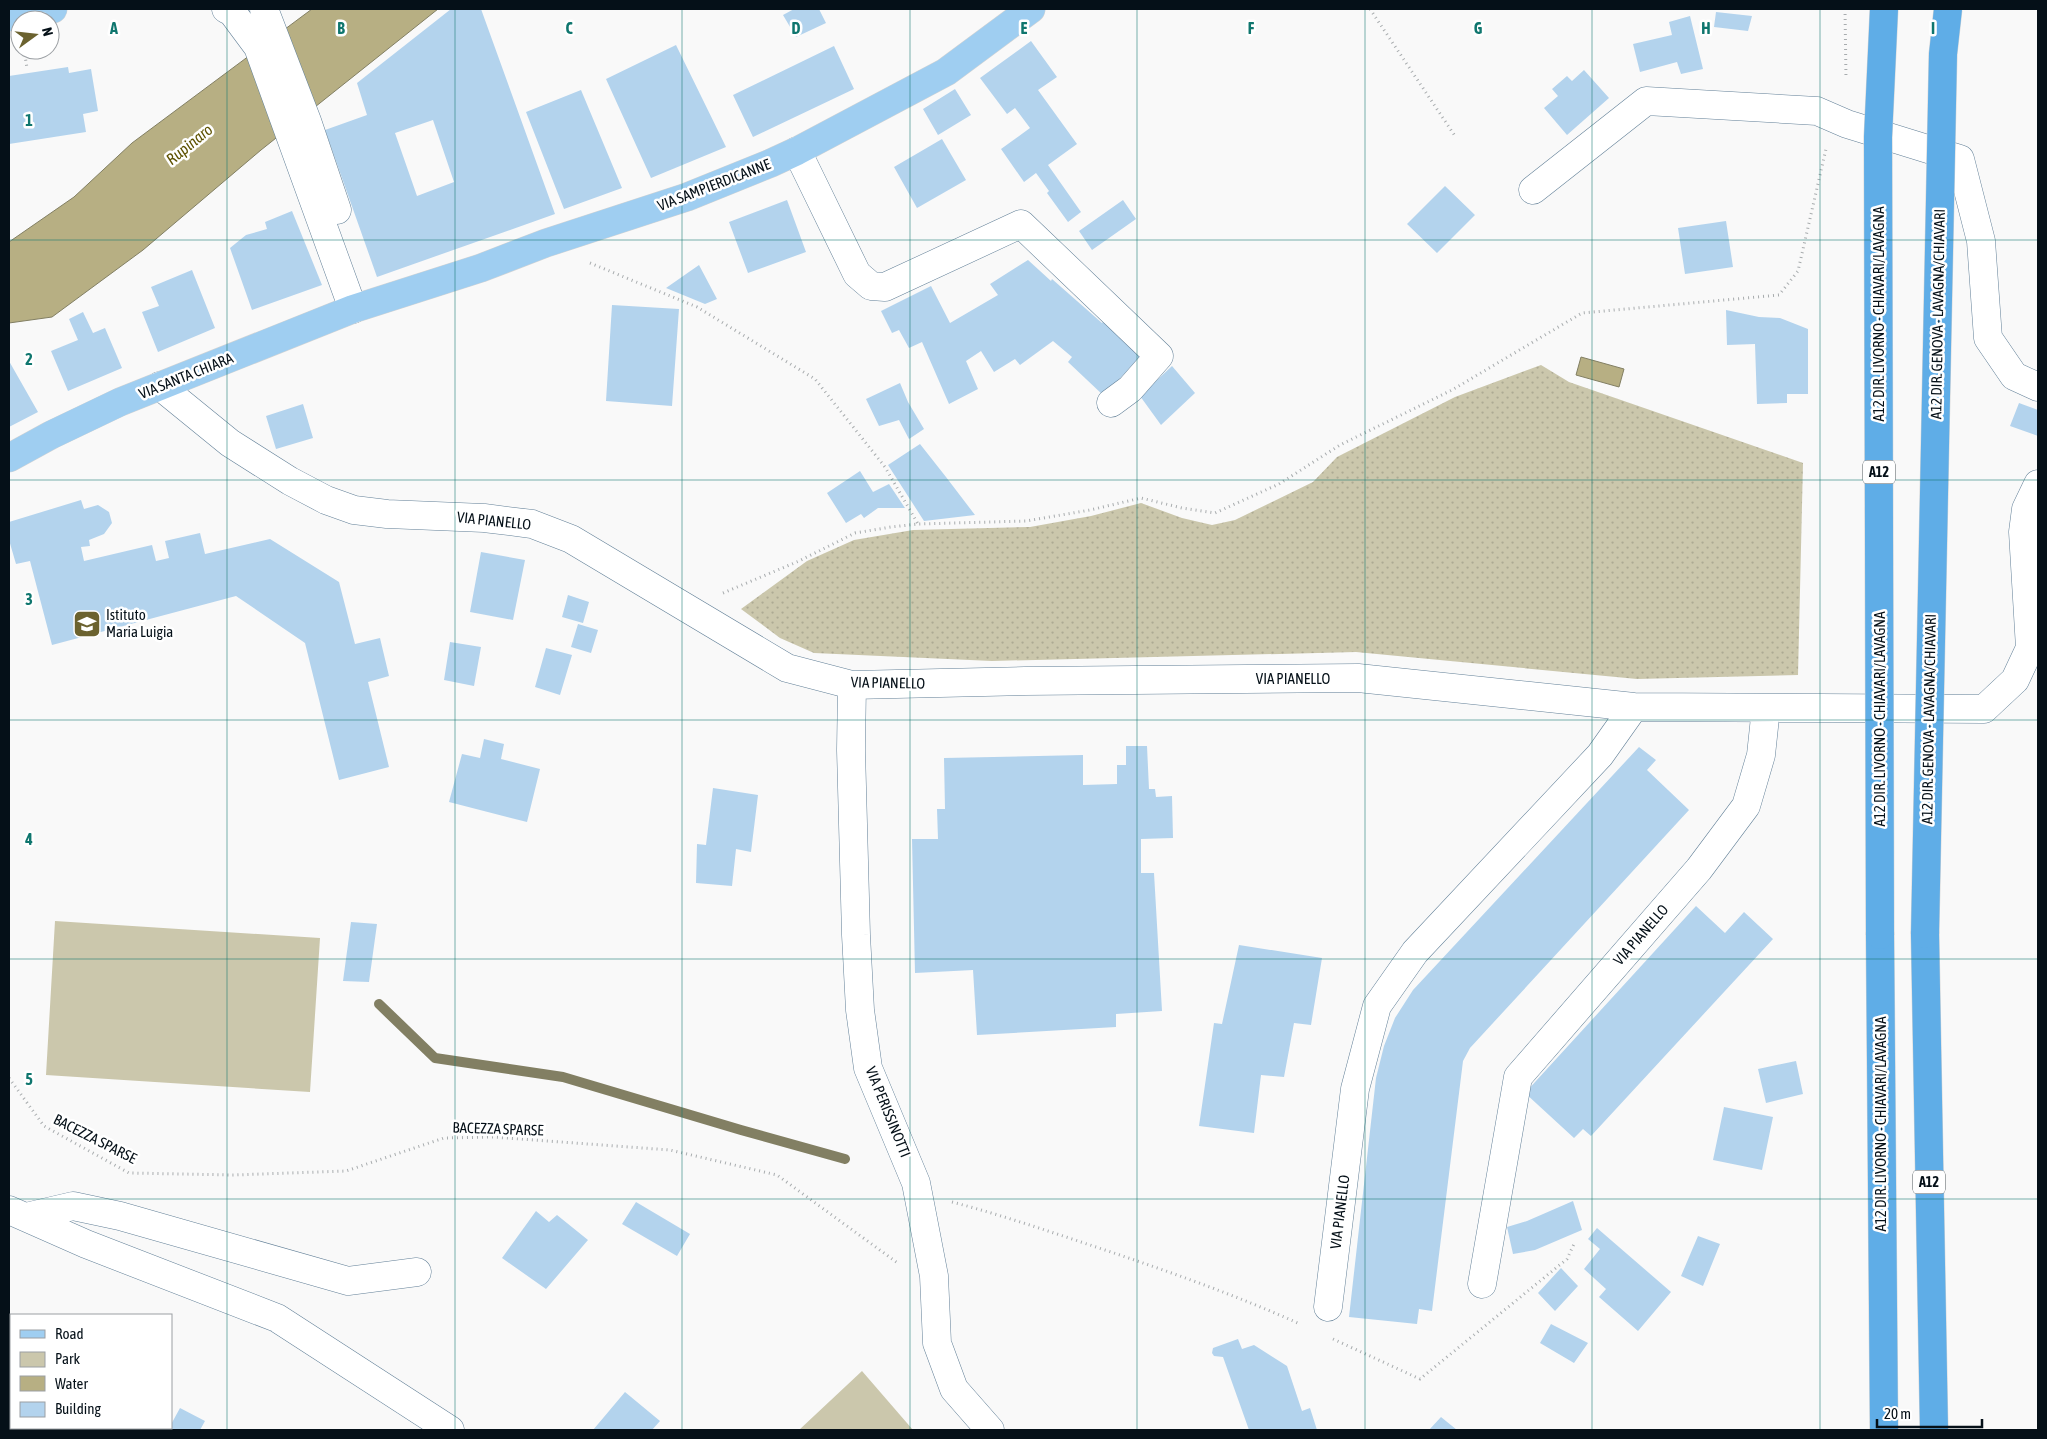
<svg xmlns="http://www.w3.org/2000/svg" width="2047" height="1439" viewBox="0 0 2047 1439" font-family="'Asap Condensed',sans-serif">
  <defs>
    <pattern id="grass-dots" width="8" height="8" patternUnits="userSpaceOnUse" patternTransform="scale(1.25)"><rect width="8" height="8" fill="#cbc7ac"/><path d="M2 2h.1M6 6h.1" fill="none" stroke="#adaa93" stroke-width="1.8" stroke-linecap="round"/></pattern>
  </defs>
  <rect width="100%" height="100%" fill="#f9f9f9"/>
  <path fill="url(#grass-dots)" d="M1541,365L1569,382L1803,463L1798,675L1637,679L1356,652L992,661L814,653L780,638L741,609L807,561L854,540L913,530L1030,527L1091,516L1141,503L1182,518L1212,525L1235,520L1313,482L1337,457L1455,397Z"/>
  <path fill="#cbc7ac" d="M55,921L320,938L310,1092L46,1075Z
    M862,1371L913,1430H799Z"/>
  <path fill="#b7af83" stroke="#827f63" d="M312,9H438L261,150L143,250L52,317L9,323V242L74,197L132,143Z
    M1581,357L1624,369L1619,387L1576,375Z"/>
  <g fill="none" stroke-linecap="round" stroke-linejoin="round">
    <path stroke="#827f63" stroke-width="10" d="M379,1004L435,1058L563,1077L741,1130L845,1159"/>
  </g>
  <path fill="#b3d3ed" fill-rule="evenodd" d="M451,9H481L555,214L377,277L325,130L367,115L357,83ZM433,120L454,182L417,196L395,133Z
    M794,9H819L826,23L796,37L783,15Z
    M1716,12L1752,16L1748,31L1714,27Z
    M1690,16L1703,69L1681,74L1677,62L1640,72L1633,44L1672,35L1669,22Z
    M1031,41L1057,77L1038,90L1077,144L1048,165L1081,212L1068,222L1047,193L1049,191L1036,173L1024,182L1001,149L1030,128L1015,108L1007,114L980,78Z
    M676,45L726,147L651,178L606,79Z
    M834,46L854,89L753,137L733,95Z
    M68,67L69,73L91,69L98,111L83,114L86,132L9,144V76Z
    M1584,70L1609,98L1567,135L1544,108L1558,96L1552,89L1567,76L1572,81Z
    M955,89L971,115L938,135L923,109Z
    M581,90L622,188L564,209L526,112Z
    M942,139L966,180L917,208L894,167Z
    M1445,186L1475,215L1437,253L1407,224Z
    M787,200L806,252L748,273L729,222Z
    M1123,200L1136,219L1092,250L1079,231Z
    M292,211L322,285L252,310L230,248L246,235L267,229L265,222Z
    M1726,221L1733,267L1685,274L1678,228Z
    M1028,260L1051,281L1052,279L1102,323L1106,319L1143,353L1104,396L1068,362L1072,357L1053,341L1020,365L1015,359L994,372L981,351L966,361L978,389L949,404L922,342L909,348L899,330L892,333L881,311L931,286L950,323L998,295L990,284Z
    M699,265L717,299L705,304L666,288Z
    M192,270L215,328L158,352L142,312L159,306L151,287Z
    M612,305L679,309L672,406L606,401Z
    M1726,310L1759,317L1780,318L1808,329V394H1787V403L1757,404L1755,344L1727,345Z
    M83,312L93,333L105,328L122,368L68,391L51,351L78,340L69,319Z
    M9,361L38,412L9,427Z
    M1172,366L1195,393L1161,425L1140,396Z
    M900,383L908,402L924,429L909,439L899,420L879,426L866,399Z
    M2019,403L2038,410V436L2010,426Z
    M303,404L313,438L276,449L266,416Z
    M920,444L946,477L975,515L924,521L888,465Z
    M860,471L873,492L889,484L905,508H878L864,518L861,514L846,523L827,493Z
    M81,500L84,509L98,505L109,512L112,523L104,534L89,540L90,546L81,547L84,561L152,545L156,561L169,558L165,541L200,533L205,554L270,539L339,582L355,644L380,638L389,676L368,682L389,767L339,780L305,643L236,596L52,645L30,561L16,564L9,540V522Z
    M481,552L525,560L513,620L470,612Z
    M568,595L589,602L583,623L562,617Z
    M578,624L598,630L591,653L571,647Z
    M450,642L481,647L474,686L444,680Z
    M546,648L572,655L560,695L535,687Z
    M484,739L504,744L501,759L540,769L527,822L449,802L462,754L480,758Z
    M1126,746H1147L1149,789H1155L1156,797L1172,796L1173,838L1141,839V873H1154L1162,1011L1116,1014V1027L977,1035L973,970L915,973L912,839H938L937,809H945L944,758L1083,755V785L1117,784V765H1126Z
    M1639,747L1656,760L1647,770L1689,810L1470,1048L1463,1061L1432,1311L1419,1309L1417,1324L1349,1317L1376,1078L1384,1046L1395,1018L1413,990Z
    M713,788L758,795L751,852L736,849L732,886L696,883L697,844L706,845Z
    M1696,906L1725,933L1744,912L1773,939L1591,1136L1583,1129L1574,1138L1525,1093Z
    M351,922L377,924L369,982L343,981Z
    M1239,945L1322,958L1311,1025L1294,1023L1284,1077L1261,1075L1254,1133L1199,1126L1214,1023L1222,1024Z
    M1796,1061L1803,1094L1766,1103L1758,1069Z
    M1724,1107L1773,1117L1762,1170L1713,1160Z
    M1573,1201L1582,1230L1535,1250L1513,1254L1507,1227L1527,1221Z
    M636,1202L690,1234L677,1256L622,1224Z
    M536,1211L549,1222L557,1215L588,1240L546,1289L502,1258Z
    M1597,1228L1671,1292L1638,1331L1599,1297L1606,1289L1584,1269L1600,1249L1588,1239Z
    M1698,1236L1720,1244L1703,1286L1681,1276Z
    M1561,1268L1578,1286L1555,1311L1538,1293Z
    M1551,1324L1588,1343L1574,1363L1540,1343Z
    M1238,1339L1242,1349L1254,1345L1287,1366L1302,1411L1310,1408L1317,1430H1249L1223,1357L1214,1356L1212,1353L1213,1348Z
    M625,1392L660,1421L652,1430H593Z
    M180,1408L205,1421L200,1430H168Z
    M1441,1417L1457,1430H1429Z"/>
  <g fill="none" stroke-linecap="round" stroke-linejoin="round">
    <g stroke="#638098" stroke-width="29">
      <path id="minor" d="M226,9L232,12L258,47L353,309
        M264,9L307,121L337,210
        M797,151L857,274L871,286L885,287L1021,224L1159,356L1130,389L1111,403
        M1533,190L1646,101L1817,111L1847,124L1960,159L1981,241L1988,338L2014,376L2038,387
        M160,386L230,443L290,481L326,500L354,510L387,514L484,518L532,524L571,539L787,668L852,685L1025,681L1358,678L1634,707L1984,709L2015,680L2030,648L2023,532L2026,509L2038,484
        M852,685L851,750L856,935L860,1010L868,1068L916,1183L934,1276L937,1343L954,1389L990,1430
        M9,1210L86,1244L277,1318L450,1430
        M26,1217L73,1206L120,1216L348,1281L417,1272
        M1482,1284L1518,1077L1699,869L1746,806L1761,755L1766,708
        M1328,1307L1355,1089L1377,1006L1415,952L1600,755L1634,707"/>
    </g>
    <g stroke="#d2d4d5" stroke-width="29">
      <path id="major" d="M9,17L53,9
        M9,458L51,435L120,402L353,309L481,268L546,243L687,197L771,163L797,151L946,72L1031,9"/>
    </g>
    <g stroke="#d2d4d5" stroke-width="29">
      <path id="highway" d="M1925,934L1934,1430
        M1880,935L1884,1430"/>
    </g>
    <path stroke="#a8acae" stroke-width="3" stroke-dasharray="1 4" stroke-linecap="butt" d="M1370,9L1455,136
      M1845,9L1846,79
      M24,50L27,68
      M590,263L697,307L815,379L885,467L918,524
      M723,593L799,561L855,533L891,527L918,524L1026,521L1090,510L1141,498L1182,508L1215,513L1279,484L1340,445L1452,390L1582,313L1779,295L1798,271L1826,149
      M9,1078L44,1126L129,1173L233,1175L346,1171L444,1138L493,1137L670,1150L777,1175L899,1264
      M952,1202C998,1214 1042,1229 1087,1244C1159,1268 1231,1293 1300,1324
      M1333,1339L1420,1379L1567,1259L1574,1244"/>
    <use href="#minor" stroke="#fff" stroke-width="28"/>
    <use href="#major" stroke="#9fcef1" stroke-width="28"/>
    <use href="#highway" stroke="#5fade7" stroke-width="28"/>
    <g stroke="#d2d4d5" stroke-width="29" stroke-linecap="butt">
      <path id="highway-bridge" d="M1925,934L1943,54L1948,9
        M1880,935L1878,137L1884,9"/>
    </g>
    <use href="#highway-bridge" stroke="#5fade7" stroke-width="28"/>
  </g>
  <path fill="none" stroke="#0f766e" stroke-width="1" stroke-opacity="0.55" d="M227,9V1430M455,9V1430M682,9V1430M910,9V1430M1137,9V1430M1365,9V1430M1592,9V1430M1820,9V1430M9,240H2038M9,480H2038M9,720H2038M9,959H2038M9,1199H2038"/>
  <defs>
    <g id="university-square" transform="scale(1.4375)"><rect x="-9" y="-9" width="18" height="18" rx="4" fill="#6b622f" stroke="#fff"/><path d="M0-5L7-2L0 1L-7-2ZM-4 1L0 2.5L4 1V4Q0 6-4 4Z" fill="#fff"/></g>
  </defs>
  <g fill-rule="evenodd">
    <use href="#university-square" x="87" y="624"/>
  </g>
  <g text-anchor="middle" stroke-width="5" stroke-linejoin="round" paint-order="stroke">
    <g fill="#fff" stroke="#50585d" stroke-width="1">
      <rect x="1863" y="460.5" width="32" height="23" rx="4"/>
      <rect x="1913" y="1170.5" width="32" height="23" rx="4"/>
    </g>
    <g font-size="14" font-weight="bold" fill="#051018">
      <text x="1879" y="477">A12</text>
      <text x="1929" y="1187">A12</text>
    </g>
    <g font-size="15" fill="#051018" stroke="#fff">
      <text transform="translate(714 185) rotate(-21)" y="5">VIA SAMPIERDICANNE</text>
      <text transform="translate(1879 314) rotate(-90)" y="5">A12 DIR. LIVORNO - CHIAVARI/LAVAGNA</text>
      <text transform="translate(1938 314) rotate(-89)" y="5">A12 DIR. GENOVA - LAVAGNA/CHIAVARI</text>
      <text transform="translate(186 376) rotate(-22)" y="5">VIA SANTA CHIARA</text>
      <text transform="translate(494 521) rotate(6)" y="5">VIA PIANELLO</text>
      <text x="1293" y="684">VIA PIANELLO</text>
      <text transform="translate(888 683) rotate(1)" y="5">VIA PIANELLO</text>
      <text transform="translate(1880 719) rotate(-90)" y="5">A12 DIR. LIVORNO - CHIAVARI/LAVAGNA</text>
      <text transform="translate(1929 719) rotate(-89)" y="5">A12 DIR. GENOVA - LAVAGNA/CHIAVARI</text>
      <text transform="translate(1641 935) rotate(-49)" y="5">VIA PIANELLO</text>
      <text transform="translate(888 1112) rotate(68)" y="5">VIA PERISSINOTTI</text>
      <text transform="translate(1881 1124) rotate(-90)" y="5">A12 DIR. LIVORNO - CHIAVARI/LAVAGNA</text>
      <text transform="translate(498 1129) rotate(2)" y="5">BACEZZA SPARSE</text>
      <text transform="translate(95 1139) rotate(27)" y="5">BACEZZA SPARSE</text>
      <text transform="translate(1340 1212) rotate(-83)" y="5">VIA PIANELLO</text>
    </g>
    <g font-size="15" fill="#051018" stroke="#fff" text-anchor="start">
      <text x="106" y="620">Istituto<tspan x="106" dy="17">Maria Luigia</tspan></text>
    </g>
    <g font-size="16" font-style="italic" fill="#5e5201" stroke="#fff">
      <text transform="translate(189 144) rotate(-39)" y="6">Rupinaro</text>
    </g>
  </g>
  <g font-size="16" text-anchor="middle" font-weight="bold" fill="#0f766e" stroke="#fff" stroke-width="5" stroke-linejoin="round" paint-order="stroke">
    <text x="114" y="34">A</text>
    <text x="341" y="34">B</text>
    <text x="569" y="34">C</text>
    <text x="796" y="34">D</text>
    <text x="1024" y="34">E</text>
    <text x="1251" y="34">F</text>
    <text x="1478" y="34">G</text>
    <text x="1706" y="34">H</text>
    <text x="1933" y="34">I</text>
    <text x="29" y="126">1</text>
    <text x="29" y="365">2</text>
    <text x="29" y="605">3</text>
    <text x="29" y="845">4</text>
    <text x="29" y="1085">5</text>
  </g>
  <rect width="2047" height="1439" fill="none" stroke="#051018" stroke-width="20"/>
  <rect x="10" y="1314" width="162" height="115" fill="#ffffff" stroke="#9b9fa3"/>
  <rect x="20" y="1330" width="25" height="8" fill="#9fcef1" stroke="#9b9fa3"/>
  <text x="55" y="1339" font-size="15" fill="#051018">Road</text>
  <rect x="20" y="1352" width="25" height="15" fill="#cbc7ac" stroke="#9b9fa3"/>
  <text x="55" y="1364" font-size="15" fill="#051018">Park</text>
  <rect x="20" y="1376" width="25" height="15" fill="#b7af83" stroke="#9b9fa3"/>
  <text x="55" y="1389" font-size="15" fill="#051018">Water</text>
  <rect x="20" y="1402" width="25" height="15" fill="#b3d3ed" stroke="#9b9fa3"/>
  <text x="55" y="1414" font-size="15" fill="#051018">Building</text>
  <g transform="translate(35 35) rotate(75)"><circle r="24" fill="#ffffff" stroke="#9b9fa3"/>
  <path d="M0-4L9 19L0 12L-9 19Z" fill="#6b622f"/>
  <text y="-8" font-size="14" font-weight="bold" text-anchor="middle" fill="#051018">N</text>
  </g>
  <path d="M1877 1419v8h105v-8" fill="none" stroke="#051018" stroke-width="2.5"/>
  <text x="1884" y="1419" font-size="15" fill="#051018" stroke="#ffffff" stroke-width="4" paint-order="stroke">20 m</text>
</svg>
